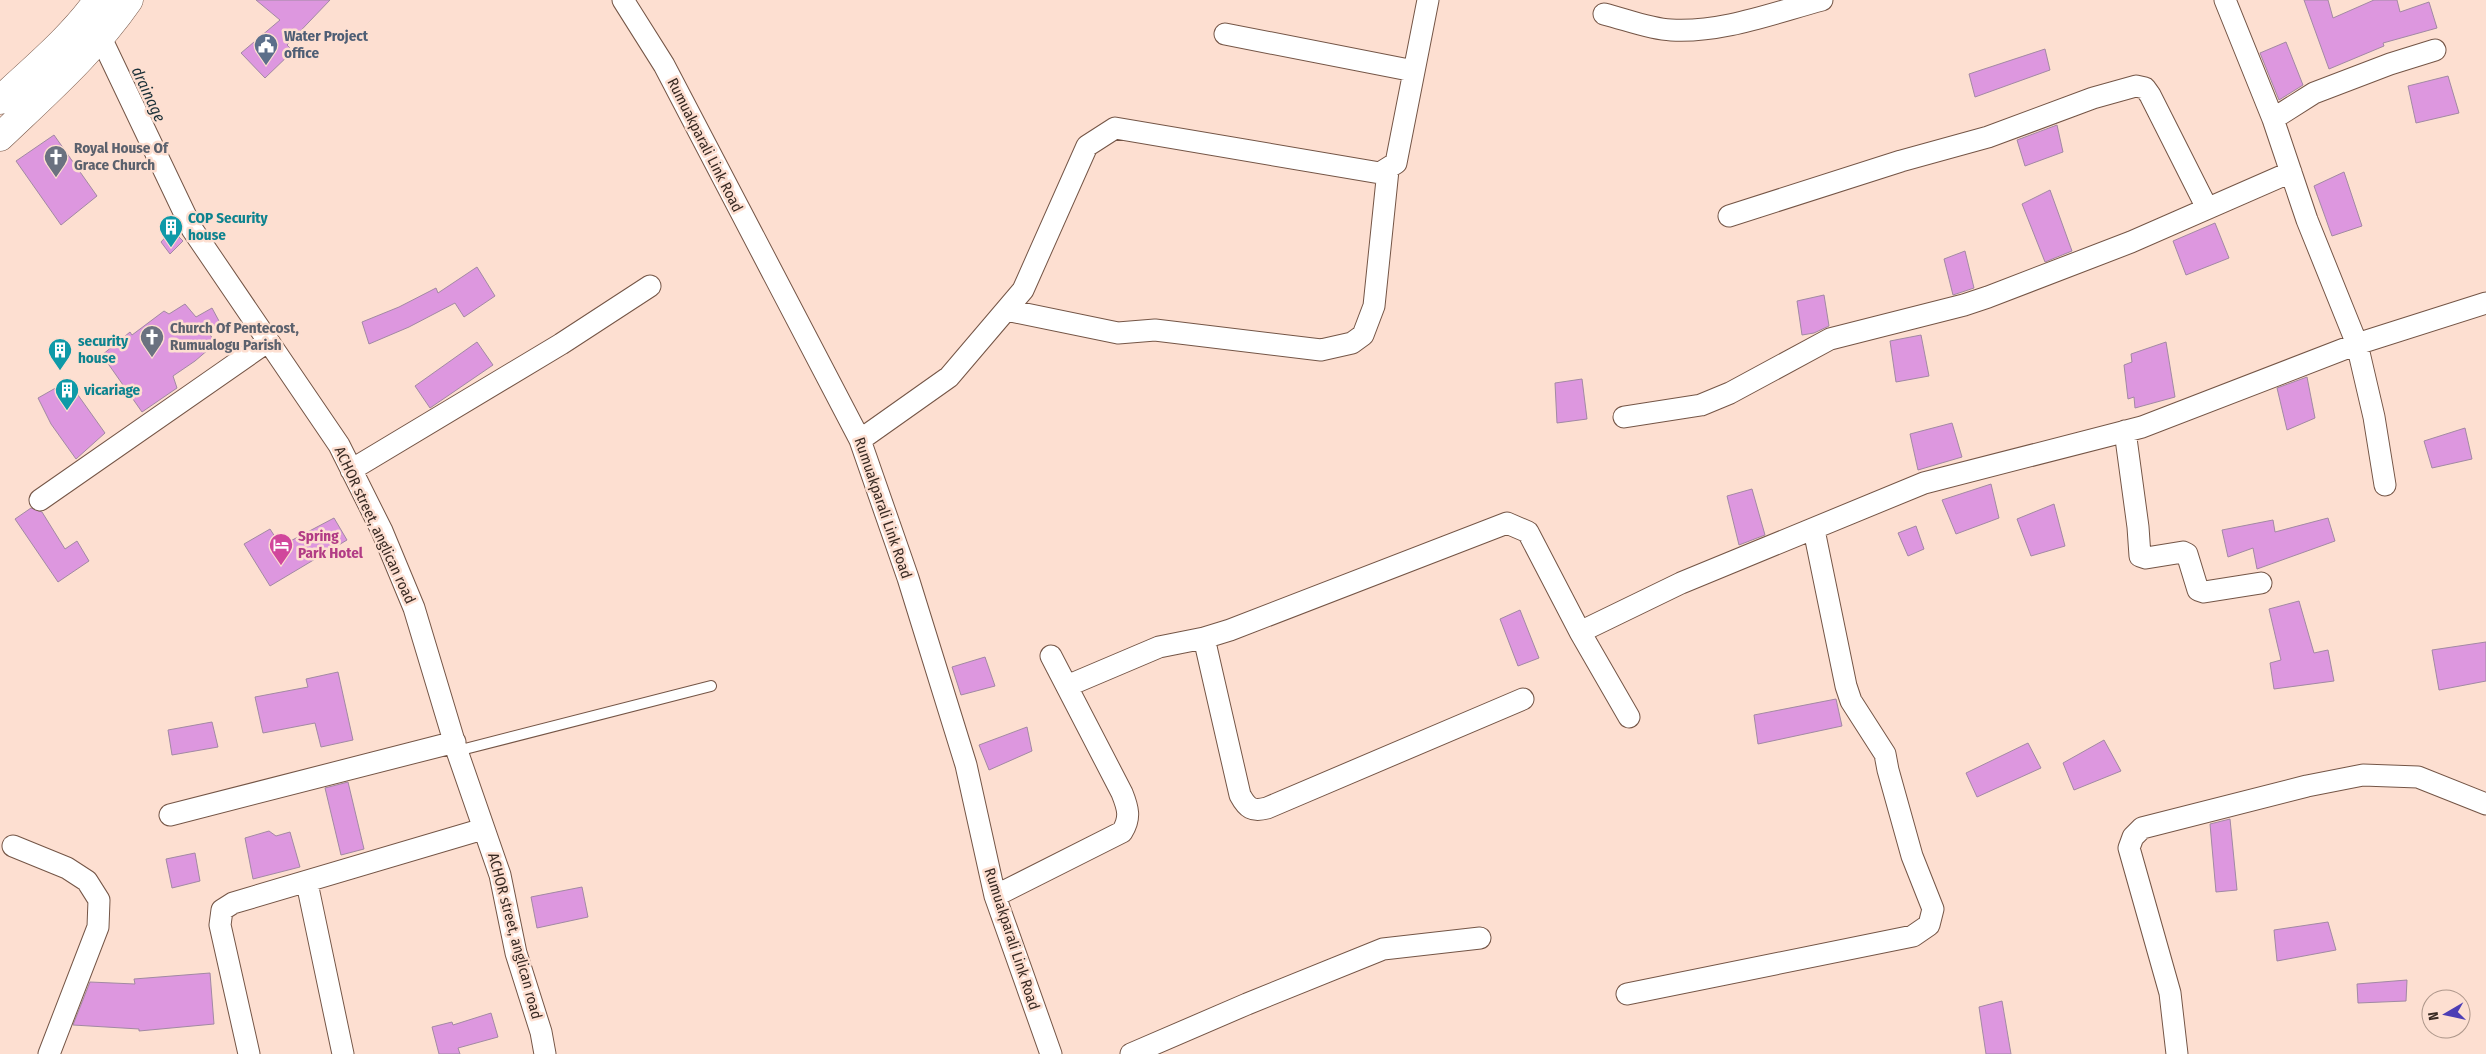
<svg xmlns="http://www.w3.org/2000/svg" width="2486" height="1054" viewBox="0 0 2486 1054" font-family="'Fira Sans Condensed',sans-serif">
  <rect width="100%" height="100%" fill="#fddfd1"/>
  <path fill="#dd97df" stroke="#a289a3" d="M256,0H330L287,45L293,51L265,78L241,53L280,20Z
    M2304,0H2328L2333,18L2374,0H2397L2400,12L2429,2L2437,28L2383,43L2384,46L2329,69Z
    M2286,42L2303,85L2279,100L2260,53Z
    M2045,49L2050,70L1975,97L1969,74Z
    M2448,76L2459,113L2416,123L2408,86Z
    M2057,125L2063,152L2025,166L2017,140Z
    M54,135L97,196L61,225L16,161Z
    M2344,172L2362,226L2332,236L2314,186Z
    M2050,190L2072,251L2045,262L2022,204Z
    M2215,223L2229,258L2186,275L2173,241Z
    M172,230L183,241L170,254L161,242Z
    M1965,251L1974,288L1953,295L1944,259Z
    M477,267L495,296L464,317L455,303L409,327L369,344L362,322L399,307L436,288L438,293Z
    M1824,295L1829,326L1814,333L1802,335L1797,301Z
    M185,304L196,317L212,308L219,321L208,332L216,343L195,361L173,376L177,388L142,412L102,355L130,332L132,335L164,311L169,314Z
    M1921,335L1929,376L1896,382L1890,341Z
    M477,342L493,365L430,408L415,386Z
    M2166,342L2175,397L2135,408L2134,397L2128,399L2124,365L2132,362L2131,354Z
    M2307,377L2315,418L2287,430L2277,388Z
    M1582,379L1587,419L1557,423L1555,383Z
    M68,381L105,433L76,459L51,424L38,398Z
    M1952,423L1962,457L1918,470L1910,434Z
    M2465,428L2472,459L2432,468L2424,441Z
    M1991,484L1999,518L1956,534L1942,500Z
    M1752,489L1765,535L1739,545L1727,496Z
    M2054,504L2065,546L2031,556L2017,519Z
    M31,508L42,512L65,549L77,541L89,561L58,582L15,519Z
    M334,518L347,540L270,586L244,544L270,529L281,546Z
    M2328,518L2335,541L2257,569L2253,548L2228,557L2222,530L2273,520L2275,532Z
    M1916,526L1924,549L1908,556L1898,533Z
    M2299,601L2314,653L2328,650L2334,681L2274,689L2270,663L2281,660L2269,609Z
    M1520,610L1539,658L1518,666L1500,619Z
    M2486,642V681L2439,690L2432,650Z
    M985,657L995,686L961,695L952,667Z
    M338,672L353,740L321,747L315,723L263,733L255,697L308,687L306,679Z
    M1836,699L1842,726L1758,744L1754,715Z
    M212,722L218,747L172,755L168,730Z
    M1027,727L1032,751L989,770L979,745Z
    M2104,740L2121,771L2074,790L2063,763Z
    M2028,743L2041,768L1977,797L1966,773Z
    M348,782L364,849L341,855L325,788Z
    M2230,819L2237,890L2216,892L2210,824Z
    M269,831L276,836L290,832L300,867L253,879L245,838Z
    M195,853L200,881L172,888L166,859Z
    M582,887L588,917L537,928L531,897Z
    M2328,922L2336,950L2277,961L2274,930Z
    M210,973L214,1024L139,1031V1029L73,1025L90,982L135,984L134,979Z
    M2407,980L2406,1001L2358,1003L2357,984Z
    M2002,1001L2011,1054H1986L1979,1007Z
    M491,1013L498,1037L458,1048L460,1054H439L432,1027L452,1022L453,1025Z"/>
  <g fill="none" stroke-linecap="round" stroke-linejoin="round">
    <g stroke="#745546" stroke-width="12">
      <path id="lane" d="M457,751L711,686"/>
    </g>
    <g stroke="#745546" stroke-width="23">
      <path id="street" d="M623,0L664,65L860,440L908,578L966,765L995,896L1051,1054
        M2225,0L2273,119L2307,220L2357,344L2374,417L2385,485
        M1604,14C1625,19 1649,29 1671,30C1722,33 1773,13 1822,0
        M93,26L101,38L192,229L339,445L382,531L414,608L457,751L500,875L516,953L541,1032L545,1054
        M1225,34L1414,71
        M2273,119L2314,93L2390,64L2435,50
        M1729,216L1901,161L1988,137L2093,98L2136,86L2145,88L2150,95L2207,208
        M1006,310L1118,333L1155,330L1321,350L1352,343L1363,335L1374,306L1388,170
        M1624,417L1701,405L1730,393L1830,339L1964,305L1988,297L2131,242L2291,172
        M2125,431L2138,527L2140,556L2146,558L2183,552L2187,554L2198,590L2204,592L2261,583
        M860,440L949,377L1023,290L1087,146L1115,128L1380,173L1396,163L1428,0
        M351,470L561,344L650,286
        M40,500L267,342
        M1580,632L1681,583L1924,483L2142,427L2357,344L2486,303
        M1204,638L1240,795C1247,808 1252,812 1267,808L1523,699
        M1067,686L1159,647L1204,638L1230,630L1507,523L1528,532L1580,632L1629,717
        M170,815L455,742
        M13,846L67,868L87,881L99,900L98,927L49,1054
        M307,883L343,1054
        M995,896L1122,832C1131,818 1128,808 1122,793L1051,656
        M1627,994L1913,936L1929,925L1933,909L1912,856L1888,770L1885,754L1851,701L1846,686L1814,530
        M249,1054L220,925L222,910L233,903L483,829
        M1131,1054L1247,1004L1383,949L1480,938
        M2177,1054L2170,993L2129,848L2133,837L2142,828L2307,786L2363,775L2418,777L2486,804"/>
    </g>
    <g stroke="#745546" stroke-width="29">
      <path id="secondary" d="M0,100C34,68 71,38 98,0
        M0,137C46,93 93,52 129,0"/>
    </g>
    <use href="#lane" stroke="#fff" stroke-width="10"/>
    <use href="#street" stroke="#fff" stroke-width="21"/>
    <use href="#secondary" stroke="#fff" stroke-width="28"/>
  </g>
  <defs>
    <g id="civic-pin" transform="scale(1.25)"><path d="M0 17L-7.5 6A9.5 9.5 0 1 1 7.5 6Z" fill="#5c6f8a" stroke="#fddfd1"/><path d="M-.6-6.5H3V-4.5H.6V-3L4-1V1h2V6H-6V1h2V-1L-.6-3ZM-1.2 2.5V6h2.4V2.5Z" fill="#fff"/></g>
    <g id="church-pin" transform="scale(1.25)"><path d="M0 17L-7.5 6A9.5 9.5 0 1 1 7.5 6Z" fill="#6b7280" stroke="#fddfd1"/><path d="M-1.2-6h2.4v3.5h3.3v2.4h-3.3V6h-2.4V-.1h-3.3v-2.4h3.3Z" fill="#fff"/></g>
    <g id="building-pin" transform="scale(1.25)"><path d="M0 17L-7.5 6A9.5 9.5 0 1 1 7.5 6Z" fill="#0f9aa8" stroke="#fddfd1"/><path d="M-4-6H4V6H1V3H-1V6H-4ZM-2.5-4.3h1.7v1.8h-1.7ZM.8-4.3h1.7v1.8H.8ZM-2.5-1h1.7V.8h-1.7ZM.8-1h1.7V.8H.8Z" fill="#fff"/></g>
    <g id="hotel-pin" transform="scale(1.25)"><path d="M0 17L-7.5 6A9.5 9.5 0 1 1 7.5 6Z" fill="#d1479c" stroke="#fddfd1"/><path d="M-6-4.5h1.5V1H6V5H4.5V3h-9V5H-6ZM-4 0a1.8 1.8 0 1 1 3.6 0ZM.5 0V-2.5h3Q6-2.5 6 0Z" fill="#fff"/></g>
  </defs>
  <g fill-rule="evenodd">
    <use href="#civic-pin" x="266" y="45"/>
    <use href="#church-pin" x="56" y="157"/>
    <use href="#building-pin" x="171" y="227"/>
    <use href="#church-pin" x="152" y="337"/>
    <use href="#building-pin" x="60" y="350"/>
    <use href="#building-pin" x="67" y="390"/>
    <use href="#hotel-pin" x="281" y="545"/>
  </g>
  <g text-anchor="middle" stroke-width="5" stroke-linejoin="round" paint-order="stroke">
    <g font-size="15" font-weight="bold" fill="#4e5e75" stroke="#fddfd1" text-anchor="start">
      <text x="284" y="41">Water Project<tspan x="284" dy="17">office</tspan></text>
    </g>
    <g font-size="15" fill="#382a23" stroke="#fddfd1">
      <text transform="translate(705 145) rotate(63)" y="5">Rumuakparali Link Road</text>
      <text transform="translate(883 508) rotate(71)" y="5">Rumuakparali Link Road</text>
      <text transform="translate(375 525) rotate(65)" y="5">ACHOR street, anglican road</text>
      <text transform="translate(515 936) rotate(75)" y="5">ACHOR street, anglican road</text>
      <text transform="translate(1012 939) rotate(72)" y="5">Rumuakparali Link Road</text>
    </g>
    <g font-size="15" font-weight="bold" fill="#5b616d" stroke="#fddfd1" text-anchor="start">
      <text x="74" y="153">Royal House Of<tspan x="74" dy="17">Grace Church</tspan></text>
      <text x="170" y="333">Church Of Pentecost,<tspan x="170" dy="17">Rumualogu Parish</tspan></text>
    </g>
    <g font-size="15" font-weight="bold" fill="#0d838f" stroke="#fddfd1" text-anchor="start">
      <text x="188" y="223">COP Security<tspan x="188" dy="17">house</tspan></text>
      <text x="78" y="346">security<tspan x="78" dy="17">house</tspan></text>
      <text x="84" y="395">vicariage</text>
    </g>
    <g font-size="15" font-weight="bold" fill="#b23c85" stroke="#fddfd1" text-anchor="start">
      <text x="298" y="541">Spring<tspan x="298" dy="17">Park Hotel</tspan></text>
    </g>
    <g font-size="16" font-style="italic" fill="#1c3139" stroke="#fddfd1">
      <text transform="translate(149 94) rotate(65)" y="6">drainage</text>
    </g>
  </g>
  <g transform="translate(2446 1014) rotate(261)"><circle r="24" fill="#fddfd1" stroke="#ae978b"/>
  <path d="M0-4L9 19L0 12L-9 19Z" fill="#4c3eb5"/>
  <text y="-8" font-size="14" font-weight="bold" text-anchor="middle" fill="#382a23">N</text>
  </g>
</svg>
